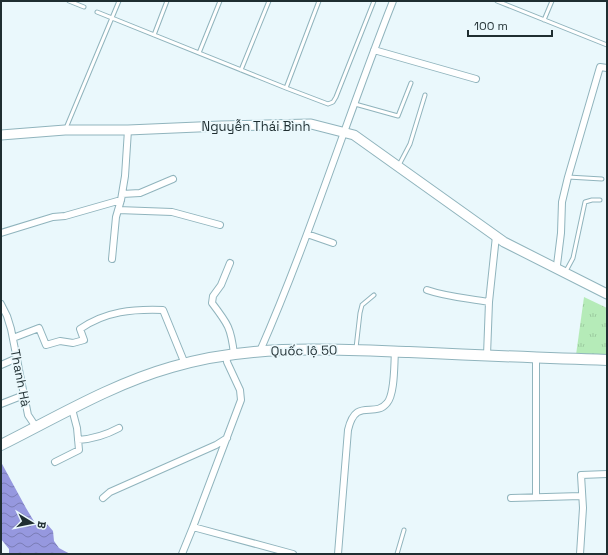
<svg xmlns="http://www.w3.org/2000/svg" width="608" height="555" viewBox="0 0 608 555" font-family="'Space Grotesk',sans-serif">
  <defs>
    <pattern id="grass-tufts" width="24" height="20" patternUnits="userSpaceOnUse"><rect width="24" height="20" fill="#b5ebb8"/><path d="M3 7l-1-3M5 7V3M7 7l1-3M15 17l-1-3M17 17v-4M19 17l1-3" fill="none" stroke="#9bca9f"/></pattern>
    <pattern id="water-waves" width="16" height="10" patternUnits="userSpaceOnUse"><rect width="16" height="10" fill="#9698df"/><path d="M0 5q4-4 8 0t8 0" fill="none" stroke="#7a7cb5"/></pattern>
  </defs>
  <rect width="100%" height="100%" fill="#eaf8fc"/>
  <path fill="url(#grass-tufts)" d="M584,297L607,308V357L576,355Z"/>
  <path fill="url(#water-waves)" d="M1,462L26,508L35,523L47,524L53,531L54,541L59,548L70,554H9V549L1,539Z"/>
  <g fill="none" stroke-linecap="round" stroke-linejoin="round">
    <g stroke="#90b4bd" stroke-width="5">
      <path id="lane" d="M69,1L84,7
        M497,1L607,45
        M97,12L286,88L328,104L333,102L336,97L374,1
        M544,20L552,1
        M154,35L167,1
        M199,53L220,1
        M241,70L269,1
        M286,88L319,1
        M355,104L398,116L411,83
        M66,128L119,1
        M399,165L410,144L425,95
        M568,177L602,179
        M566,271L573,258L585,202L592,200H600
        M356,348L360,313L362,305L374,295
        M397,554L404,530"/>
    </g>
    <g stroke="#90b4bd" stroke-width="8">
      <path id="street" d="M374,50L476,79
        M122,194L140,193L173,179
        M118,210L172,212L220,225
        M1,233L53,217L65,216L121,200
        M307,234L333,243
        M112,259L116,217L121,200L125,176L128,130
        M230,263L221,285L213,296L212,303C228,324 231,328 234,354
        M555,268L557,265L561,233L562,202L568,177L600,67L607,68
        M427,290C447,297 467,298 489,302
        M1,304L7,316L11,329L28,415L36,427
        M13,338L39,328L46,345L60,341L73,343L84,340L80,329C106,311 133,309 163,310L185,364
        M260,351C310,237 347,117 393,1
        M487,355L489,302L496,236
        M1,365L17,358
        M1,404L24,395
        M78,440C93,439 106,435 119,428
        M55,462L79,450L77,428L72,409
        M536,497V357
        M103,498L110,492L216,445L227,438
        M511,498L581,496
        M193,527L241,400L240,390L227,362L226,354
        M182,554L193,527L293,554
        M338,554L348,430C356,396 374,419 387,403C395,394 394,364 395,352
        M580,554L583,508L581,475L607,474"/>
    </g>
    <g stroke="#90b4bd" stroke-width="11">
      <path id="secondary" d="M1,135L65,130H128L221,126L311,124L354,135L504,242L607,294"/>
    </g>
    <g stroke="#90b4bd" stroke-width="12">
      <path id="primary" d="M1,445C57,417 112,384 172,367C250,344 330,349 409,352C475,355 541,358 607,360"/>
    </g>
    <use href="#lane" stroke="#fff" stroke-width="3"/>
    <use href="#street" stroke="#fff" stroke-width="6"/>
    <use href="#secondary" stroke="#fff" stroke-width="9"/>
    <use href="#primary" stroke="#fff" stroke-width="10"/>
  </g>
  <g text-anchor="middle" stroke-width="3.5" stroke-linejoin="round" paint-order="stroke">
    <g font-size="13" fill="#1f2e31" stroke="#eaf8fc">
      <text x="256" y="131">Nguyễn Thái Bình</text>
      <text transform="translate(304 350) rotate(-1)" y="5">Quốc lộ 50</text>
      <text transform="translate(21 378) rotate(79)" y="5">Thanh Hà</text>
    </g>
  </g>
  <rect width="608" height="555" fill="none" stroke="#1f2e31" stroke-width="4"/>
  <g transform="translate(32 523) rotate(100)" stroke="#eaf8fc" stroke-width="3" paint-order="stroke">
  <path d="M0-3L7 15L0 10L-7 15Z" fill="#1f2e31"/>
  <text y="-6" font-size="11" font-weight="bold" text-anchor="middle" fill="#1f2e31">B</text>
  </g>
  <path d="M468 30v6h84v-6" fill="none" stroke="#1f2e31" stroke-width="2"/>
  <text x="474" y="30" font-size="12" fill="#1f2e31" stroke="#eaf8fc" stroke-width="3" paint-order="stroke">100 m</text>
</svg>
